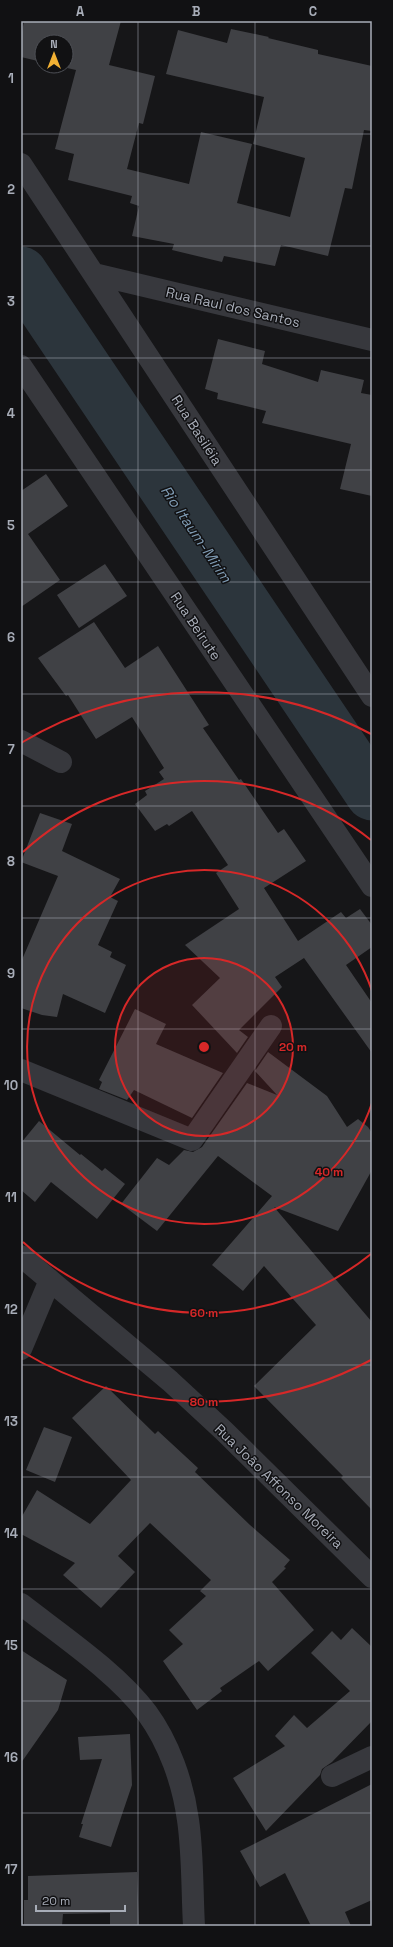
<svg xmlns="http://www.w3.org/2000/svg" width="393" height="1947" viewBox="0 0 393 1947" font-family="'Space Grotesk',sans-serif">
  <rect width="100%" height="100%" fill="#161618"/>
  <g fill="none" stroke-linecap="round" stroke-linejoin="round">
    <path stroke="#2c353c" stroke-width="53" d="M21,273L372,794"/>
  </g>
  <path fill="#404145" d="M24,21H121L109,65L155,76L143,124L139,123L127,169L189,184L201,132L252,144L237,203L290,217L305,158L253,144L264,97L166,74L178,30L227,43L231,29L269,37L268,38L318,50V54L372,66V131L364,130L352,189L345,188L328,256L281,245L275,266L224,256L222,262L172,250L174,244L132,236L139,206L130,203L132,196L68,180L74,154L55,149L76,70L58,66H66V42H42V62L21,57V37Z
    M218,339L265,351L262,364L318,382L321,370L364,380L361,393L372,395V496L340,489L351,444L262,423L266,411L217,399L218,393L205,389Z
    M46,474L68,506L28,534L60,580L21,607V491Z
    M105,564L127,596L79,628L57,595Z
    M94,622L125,668L158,646L209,725L203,728L239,780L241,779L278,833L284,829L306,861L264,888L298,941L341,912L346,918L360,909L372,925V947L346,965L372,1003V1053L304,958L275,977L282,987L239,1030L248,1037L237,1053L192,1005L220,978L185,945L239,909L216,873L228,865L192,811L169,826L167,824L155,831L135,804L147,795L145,791L164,779L159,772L164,768L132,717L96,739L68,695L66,696L38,658Z
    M40,813L72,824L62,851L120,879L110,897L118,901L98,945L112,952L110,957L126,965L105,1013L63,994L57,1017L42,1015L21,1008V962L58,876L21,862Z
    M135,1009L166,1024L156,1044L223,1073L192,1118L134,1090L127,1100L99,1089L102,1082L99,1080Z
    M268,1052L327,1096L347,1127L358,1119L368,1127L372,1133V1170L338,1231L274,1207L372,1322V1510L341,1478L343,1476L254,1386L316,1325L264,1266L243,1291L212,1265L272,1196L218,1156L157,1231L121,1204L157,1158L169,1165L184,1150L193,1152L202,1147L247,1083L277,1095L255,1071Z
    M39,1121L80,1155L81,1154L102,1171L105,1168L125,1184L97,1219L51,1182L35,1202L21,1190V1143Z
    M106,1386L155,1434L158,1431L198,1468L195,1472L250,1525L290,1560L284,1567L286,1568L272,1582L314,1630L268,1671L259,1661L220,1688L222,1691L197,1710L163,1661L183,1644L169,1630L206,1596L200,1591L211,1580L150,1523L118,1556L135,1572L101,1608L63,1575L75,1563L21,1534V1518L37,1490L90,1524L131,1480L72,1418Z
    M44,1427L72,1437L55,1482L26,1470Z
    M352,1628L372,1647V1721L332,1762L322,1769L320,1775L266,1831L233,1778L285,1746L275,1736L294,1715L307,1728L350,1691L311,1653L332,1631L341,1640Z
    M21,1650L67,1680L58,1710L21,1763Z
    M130,1734L132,1785L111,1847L79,1837L83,1824H81L102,1759L80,1760L78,1737Z
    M372,1784V1900L345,1912L351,1926H311L285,1873L260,1887L240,1851Z
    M137,1872L139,1926H110V1913L63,1914L62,1926H24V1900H28V1876Z"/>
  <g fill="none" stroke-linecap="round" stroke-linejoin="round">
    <path stroke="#37383d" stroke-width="22" d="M21,164L372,696
      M94,274L372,340
      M21,366L372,886
      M21,741L61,762
      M21,1070L192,1140L271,1026
      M21,1256L170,1381L224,1431L372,1577
      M21,1349L50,1280
      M21,1604C62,1636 116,1672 147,1713C169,1743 183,1783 188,1820C193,1854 192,1891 194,1926
      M332,1776L372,1757"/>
  </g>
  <path fill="none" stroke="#a8adb8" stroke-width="1" stroke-opacity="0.55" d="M138,21V1926M255,21V1926M21,134H372M21,246H372M21,358H372M21,470H372M21,582H372M21,694H372M21,806H372M21,918H372M21,1029H372M21,1141H372M21,1253H372M21,1365H372M21,1477H372M21,1589H372M21,1701H372M21,1813H372"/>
  <circle cx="204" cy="1047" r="89" fill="#d62828" fill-opacity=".12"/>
  <g fill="none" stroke="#d62828" stroke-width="2">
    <circle cx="204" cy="1047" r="89"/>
    <path d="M372 1103A177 177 0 1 1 372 991"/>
    <path d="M371 1254A266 266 0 0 1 23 1242M23 852A266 266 0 0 1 371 840"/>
    <path d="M371 1360A355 355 0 0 1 21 1351M21 743A355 355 0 0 1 371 734"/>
  </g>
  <g text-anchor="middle" stroke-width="3" stroke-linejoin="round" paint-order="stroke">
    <g font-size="14" fill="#a8adb8" stroke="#111113">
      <text transform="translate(233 307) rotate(13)" y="5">Rua Raul dos Santos</text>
      <text transform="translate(197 430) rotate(57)" y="5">Rua Basiléia</text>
      <text transform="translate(196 626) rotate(56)" y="5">Rua Beirute</text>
      <text transform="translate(279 1486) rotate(44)" y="5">Rua João Affonso Moreira</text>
    </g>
    <g font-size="15" font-style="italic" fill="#7f9bb3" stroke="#111113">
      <text transform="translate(196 534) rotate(56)" y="5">Rio Itaum-Mirim</text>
    </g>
  </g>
  <circle cx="204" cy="1047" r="6" fill="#d62828" stroke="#111113" stroke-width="2"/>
  <g font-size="12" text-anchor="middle" font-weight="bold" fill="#d62828" stroke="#111113" stroke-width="3" stroke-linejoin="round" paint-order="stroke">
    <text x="293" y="1051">20 m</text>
    <text x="329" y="1176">40 m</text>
    <text x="204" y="1317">60 m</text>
    <text x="204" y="1406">80 m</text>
  </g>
  <rect width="393" height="1947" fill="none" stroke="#111113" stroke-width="44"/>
  <g transform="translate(54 54)"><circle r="19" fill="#111113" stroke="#4d4f55"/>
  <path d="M0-3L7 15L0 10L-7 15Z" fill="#f2b134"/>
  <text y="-6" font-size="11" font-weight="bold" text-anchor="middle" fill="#a8adb8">N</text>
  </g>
  <path d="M36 1905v6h89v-6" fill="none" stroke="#a8adb8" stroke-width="2"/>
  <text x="42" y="1905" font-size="12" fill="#a8adb8" stroke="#111113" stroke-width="3" paint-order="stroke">20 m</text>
  <rect x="22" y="22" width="349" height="1903" fill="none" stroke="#a8adb8" stroke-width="1.5"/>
  <g font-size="13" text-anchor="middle" font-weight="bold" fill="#a8adb8">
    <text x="80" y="16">A</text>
    <text x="196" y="16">B</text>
    <text x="313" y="16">C</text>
    <text x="11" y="83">1</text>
    <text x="11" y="194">2</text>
    <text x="11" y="306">3</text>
    <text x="11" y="418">4</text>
    <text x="11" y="530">5</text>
    <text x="11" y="642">6</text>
    <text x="11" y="754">7</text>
    <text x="11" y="866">8</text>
    <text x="11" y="978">9</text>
    <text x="11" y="1090">10</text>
    <text x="11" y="1202">11</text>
    <text x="11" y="1314">12</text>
    <text x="11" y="1426">13</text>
    <text x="11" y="1538">14</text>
    <text x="11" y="1650">15</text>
    <text x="11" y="1762">16</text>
    <text x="11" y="1874">17</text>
  </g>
</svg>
